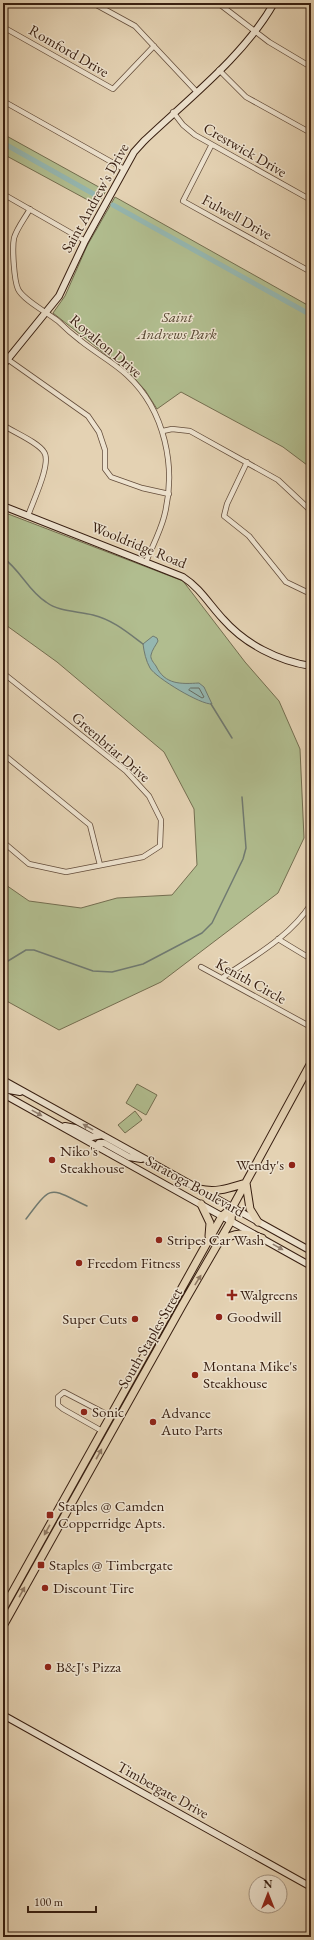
<svg xmlns="http://www.w3.org/2000/svg" width="314" height="1940" viewBox="0 0 314 1940" font-family="'EB Garamond',serif">
  <rect width="100%" height="100%" fill="#e4d2b3"/>
  <filter id="stains"><feTurbulence type="fractalNoise" baseFrequency=".005" numOctaves="4"/><feColorMatrix values="0 0 0 0 .2 0 0 0 0 .09 0 0 0 0 .02 0 0 0 .5 -.17"/></filter>
  <radialGradient id="worn" r=".72"><stop offset=".6" stop-color="#630" stop-opacity="0"/><stop offset="1" stop-color="#630" stop-opacity=".3"/></radialGradient>
  <path fill="#b1bd8f" stroke="#746e50" d="M3,134L106,191L97,205L3,154Z
    M115,197L311,307V468L283,447L181,392L157,409L145,390L128,372L53,313L65,296L87,246Z
    M3,512L183,581L245,662L279,701L300,749L304,838L278,893L161,982L59,1030L3,999V883L29,901L81,908L117,898L172,895L197,865L194,809L164,752L57,662L3,623Z
    M137,1084L157,1095L146,1115L126,1103Z
    M135,1111L142,1120L125,1133L118,1125Z"/>
  <path fill="#95b7b1" stroke="#707a71" d="M153,636L157,638L158,641C156,645 152,650 151,655C150,659 154,663 156,666C165,685 181,684 199,683L204,687L212,704C201,705 156,678 150,668C146,661 144,652 143,644Z"/>
  <g fill="none" stroke-linecap="round" stroke-linejoin="round">
    <path stroke="#666b61" stroke-width="1" d="M191,688H199L204,697L202,698L189,690Z"/>
    <path stroke="#707a71" stroke-width="1.5" d="M3,558C20,569 28,591 46,602C59,612 77,611 93,615C113,620 127,632 143,644
      M211,704L232,738
      M3,964L26,950H34L93,971L112,972L143,964L202,933L212,923L243,859L246,848L242,797
      M26,1219C53,1183 49,1188 87,1206"/>
    <path stroke="#95b7b1" stroke-width="5" d="M3,143L99,197
      M113,205L311,315"/>
    <g stroke="#634c3a" stroke-width="6">
      <path id="street" d="M93,3L135,26L196,91
        M218,3L269,42L311,67
        M3,27L113,89L154,46
        M219,70L246,97L311,133
        M3,101L124,169
        M173,112L183,125L195,135L311,200
        M211,146L183,201L311,272
        M3,194L85,241
        M30,209C25,218 17,228 14,238C12,248 14,280 18,289C23,300 48,313 58,321C65,328 73,335 81,341C96,353 113,362 127,375C165,410 177,468 164,517C160,532 152,547 146,562
        M3,356L88,416L99,432L105,450V469L111,477L142,488L169,494
        M3,425C13,432 38,442 44,452C52,463 32,503 28,516
        M163,431L172,429L190,431L278,480L311,511
        M247,462L227,504L224,516L249,536L286,582L311,594
        M3,673L126,771L149,796L161,820L160,846L143,857L66,872L29,864L3,842
        M3,754L90,825L100,865
        M278,939L311,959
        M201,967L311,1027
        M222,978C253,957 290,937 311,904
        M102,1431L63,1409L58,1405V1397L64,1392L110,1416"/>
    </g>
    <g stroke="#381f11" stroke-width="8">
      <path id="secondary" d="M3,365L59,296L85,241L134,152L144,141C188,99 244,56 274,3
        M3,506L183,577C200,588 209,604 223,619C245,644 278,661 311,666
        M3,1080L311,1251
        M3,1086L9,1090L20,1092
        M3,1094L311,1266
        M65,1126L75,1128L92,1137L102,1135
        M97,1146L99,1143H104L129,1157L141,1159
        M3,1715L311,1887"/>
    </g>
    <g stroke="#381f11" stroke-width="9">
      <path id="primary" d="M246,1183L250,1209L258,1222
        M199,1189C217,1193 229,1188 246,1183
        M201,1204L210,1223L209,1236
        M220,1242C235,1231 245,1233 262,1238
        M3,1609L222,1216L232,1208L311,1063
        M3,1626L183,1304L231,1221L232,1208"/>
    </g>
    <use href="#street" stroke="#ede2ce" stroke-width="4.5"/>
    <use href="#secondary" stroke="#ede2ce" stroke-width="6"/>
    <use href="#primary" stroke="#e4d2b3" stroke-width="7"/>
  </g>
  <defs><path id="oneway-solid" d="M-6-.8H1V-3.2L6.5 0L1 3.2V.8H-6Z"/></defs>
  <g fill="#928070">
    <use href="#oneway-solid" transform="translate(37 1113) rotate(29)"/>
    <use href="#oneway-solid" transform="translate(88 1127) rotate(-151)"/>
    <use href="#oneway-solid" transform="translate(278 1247) rotate(29)"/>
  </g>
  <g fill="#8e7862">
    <use href="#oneway-solid" transform="translate(198 1280) rotate(-58)"/>
    <use href="#oneway-solid" transform="translate(99 1454) rotate(-61)"/>
    <use href="#oneway-solid" transform="translate(47 1530) rotate(119)"/>
    <use href="#oneway-solid" transform="translate(22 1592) rotate(-61)"/>
  </g>
  <g fill="#8f2418" stroke="#ede2ce" stroke-width="1.5">
    <circle cx="52" cy="1160" r="4"/>
    <circle cx="292" cy="1165" r="4"/>
    <circle cx="159" cy="1240" r="4"/>
    <circle cx="79" cy="1263" r="4"/>
    <path d="M230 1289h4v4h4v4h-4v4h-4v-4h-4v-4h4z"/>
    <circle cx="219" cy="1317" r="4"/>
    <circle cx="135" cy="1319" r="4"/>
    <circle cx="195" cy="1375" r="4"/>
    <circle cx="84" cy="1412" r="4"/>
    <circle cx="153" cy="1422" r="4"/>
    <rect x="46" y="1511" width="8" height="8" rx="2"/>
    <rect x="37" y="1561" width="8" height="8" rx="2"/>
    <circle cx="45" cy="1588" r="4"/>
    <circle cx="48" cy="1667" r="4"/>
  </g>
  <g text-anchor="middle" stroke-width="3" stroke-linejoin="round" paint-order="stroke">
    <g font-size="15" fill="#381f11" stroke="#ede2ce">
      <text transform="translate(69 51) rotate(30)" y="5">Romford Drive</text>
      <text transform="translate(245 150) rotate(30)" y="5">Crestwick Drive</text>
      <text transform="translate(95 198) rotate(-61)" y="5">Saint Andrew's Drive</text>
      <text transform="translate(237 217) rotate(29)" y="5">Fulwell Drive</text>
      <text transform="translate(106 346) rotate(40)" y="5">Royalton Drive</text>
      <text transform="translate(139 545) rotate(22)" y="5">Wooldridge Road</text>
      <text transform="translate(111 747) rotate(41)" y="5">Greenbriar Drive</text>
      <text transform="translate(251 981) rotate(29)" y="5">Kenith Circle</text>
      <text transform="translate(195 1186) rotate(29)" y="5">Saratoga Boulevard</text>
      <text transform="translate(150 1338) rotate(-60)" y="5">South Staples Street</text>
      <text transform="translate(163 1790) rotate(29)" y="5">Timbergate Drive</text>
    </g>
    <g font-size="15" font-style="italic" fill="#564630" stroke="#ede2ce">
      <text x="177" y="322">Saint<tspan x="177" dy="17">Andrews Park</tspan></text>
    </g>
    <g font-size="15" fill="#381f11" stroke="#ede2ce" text-anchor="start">
      <text x="60" y="1156">Niko's<tspan x="60" dy="17">Steakhouse</tspan></text>
      <text x="284" y="1170" text-anchor="end">Wendy's</text>
      <text x="167" y="1245">Stripes Car Wash</text>
      <text x="87" y="1268">Freedom Fitness</text>
      <text x="240" y="1300">Walgreens</text>
      <text x="227" y="1322">Goodwill</text>
      <text x="127" y="1324" text-anchor="end">Super Cuts</text>
      <text x="203" y="1371">Montana Mike's<tspan x="203" dy="17">Steakhouse</tspan></text>
      <text x="92" y="1417">Sonic</text>
      <text x="161" y="1418">Advance<tspan x="161" dy="17">Auto Parts</tspan></text>
      <text x="58" y="1511">Staples @ Camden<tspan x="58" dy="17">Copperridge Apts.</tspan></text>
      <text x="49" y="1570">Staples @ Timbergate</text>
      <text x="53" y="1593">Discount Tire</text>
      <text x="56" y="1672">B&amp;J's Pizza</text>
    </g>
  </g>
  <rect width="314" height="1940" fill="none" stroke="#e4d2b3" stroke-width="16"/>
  <rect x="4" y="4" width="306" height="1932" fill="none" stroke="#381f11" stroke-width="2"/>
  <rect x="8" y="8" width="298" height="1924" fill="none" stroke="#381f11"/>
  <g transform="translate(268 1894)"><circle r="19" fill="#ede2ce" stroke="#a59482"/>
  <path d="M0-3L7 15L0 10L-7 15Z" fill="#8f2418"/>
  <text y="-6" font-size="11" font-weight="bold" text-anchor="middle" fill="#381f11">N</text>
  </g>
  <path d="M28 1906v6h68v-6" fill="none" stroke="#381f11" stroke-width="2"/>
  <text x="34" y="1906" font-size="12" fill="#381f11" stroke="#ede2ce" stroke-width="3" paint-order="stroke">100 m</text>
  <rect width="100%" height="100%" filter="url(#stains)"/>
  <rect width="100%" height="100%" fill="url(#worn)"/>
</svg>
